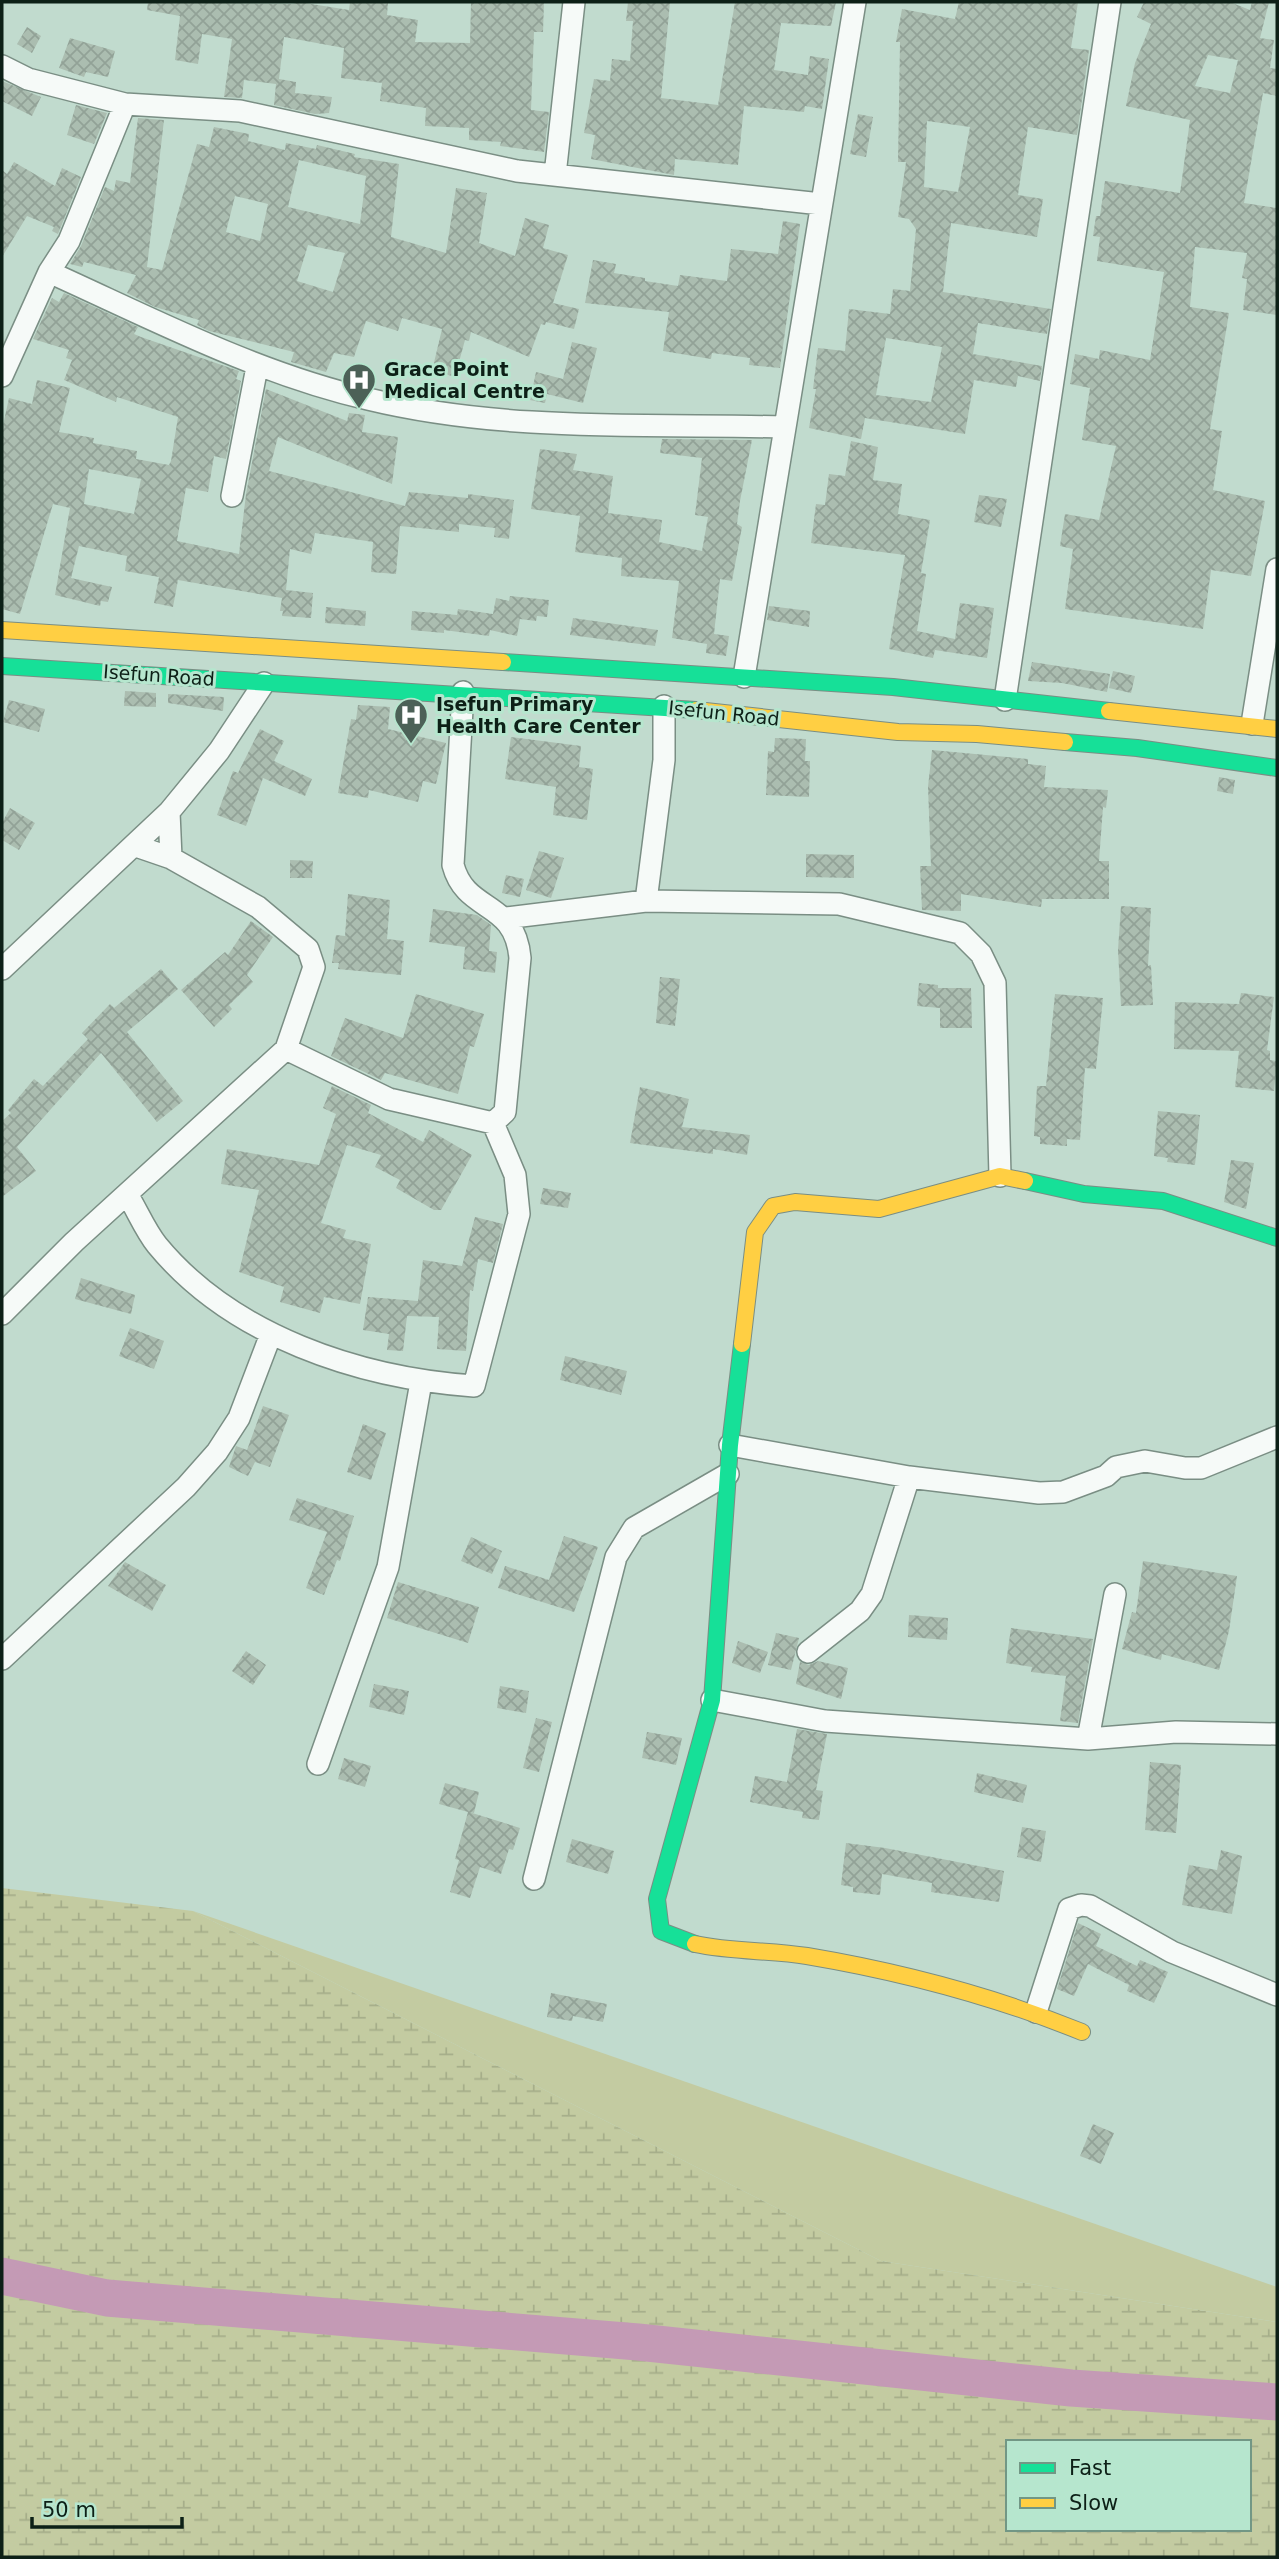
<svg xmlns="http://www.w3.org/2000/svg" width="1279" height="2559" viewBox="0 0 1279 2559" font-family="'DejaVu Sans',sans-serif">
  <defs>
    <pattern id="wetland-marsh" width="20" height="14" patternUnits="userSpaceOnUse" patternTransform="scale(1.75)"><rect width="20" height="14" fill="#c3cba1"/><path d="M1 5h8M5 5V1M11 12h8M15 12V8" fill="none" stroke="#a6ae8a"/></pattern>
    <pattern id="building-cross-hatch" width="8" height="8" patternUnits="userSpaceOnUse" patternTransform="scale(1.75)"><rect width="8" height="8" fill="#abbdb0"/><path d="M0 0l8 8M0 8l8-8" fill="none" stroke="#92a297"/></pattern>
  </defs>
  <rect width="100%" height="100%" fill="#c1dbce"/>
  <path fill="#c3cba1" d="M193,1911L1277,2287V2322L881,2261Z"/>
  <path fill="url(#wetland-marsh)" fill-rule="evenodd" d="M2,1888L193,1911L881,2261L1277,2322V2557H2ZM1008,2442H1249V2529H1008Z"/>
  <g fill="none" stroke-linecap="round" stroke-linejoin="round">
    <path stroke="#c49ab5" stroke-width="37" d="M2,2276L107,2298L638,2342L1071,2388L1277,2402"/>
  </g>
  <path fill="url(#building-cross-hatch)" fill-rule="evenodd" d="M148,2L293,4L299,2L349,10L350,2L388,3L387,15L418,20L415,42L470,43L471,2H544L543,32H534L531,110L549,112L544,152L500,146L501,142L469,140V128L425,126L426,108L380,101L382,83L341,78L344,48L284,37L279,79L296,82L295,93L332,97L329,113L315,114L274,105L276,84L244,80L242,98L224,97L232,39L202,34L198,64L175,60L180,16L147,10Z
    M628,2H670L661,98L718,105L735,2H836L831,26L781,23L774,70L808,75L810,56L829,59L822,109L805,106L804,112L744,106L738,165L675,159L674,175L591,159L595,135L584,133L594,79L610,81L612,59L630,61L633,21H626Z
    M959,2H1078L1071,48L1089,50L1077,135L1028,127L1018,195L1043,199L1037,237L951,223L943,292L1051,309L1047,334L978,323L973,354L1042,366L1040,381L1018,376L1016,387L974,380L965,434L865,418L861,439L809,428L816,389H813L818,348L845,351L849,309L890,314L893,289L910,291L916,229L909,219L898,217L906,162H898L900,42H896L902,9L955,19ZM927,121L970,127L958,192L924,187ZM886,338L942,347L931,402L876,395Z
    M1144,2H1230L1250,10L1252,2H1269L1260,38L1274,40L1270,68L1277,69V96L1263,93L1244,203L1277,208V315L1243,310L1247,279L1242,278L1247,253L1195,247L1190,307L1229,313L1210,429L1222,431L1213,490L1265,501L1251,576L1211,570L1203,629L1065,609L1073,549L1060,546L1065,514L1099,520L1116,446L1082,440L1090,388L1070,384L1075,354L1099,359L1100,350L1150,360L1164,272L1097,261L1100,237L1093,236L1096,216H1100L1105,181L1180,193L1190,120L1126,106L1135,63L1151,24L1137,17ZM1208,55L1238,60L1230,93L1195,86Z
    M27,27L41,36L32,53L17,44Z
    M70,38L115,51L108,77L86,72L84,77L59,68Z
    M2,81L41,97L32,116L2,101Z
    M76,105L107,113L94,144L67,135Z
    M858,114L873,117L866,157L850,154Z
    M138,118L164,120L147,267L162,270L197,144L209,147L214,127L249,134L248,141L285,150L286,143L316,149L317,145L355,154L354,157L399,164L391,237L446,253L456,188L487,193L479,243L515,256L525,218L549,225L543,248L568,255L553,303L579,309L574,329L546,322L545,325L541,324L529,357L471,332L469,341L465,340L456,373L453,372L452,376L432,371L442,329L402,318L398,331L366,321L354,357L334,353L326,372L291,362L294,352L209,331L197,325L199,320L155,307L127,293L136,275L84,262L82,267L70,264L81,246L105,187L114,191L116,180L130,183ZM299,160L366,176L360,224L288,207ZM235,196L268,204L260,241L226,232ZM308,245L345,253L333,292L297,281Z
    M14,162L55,186L62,168L81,177L58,234L52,231L54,227L27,216L2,257V170L7,174Z
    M783,221L800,224L780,368L749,365L750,358L712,353L711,359L663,351L669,312L585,303L593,260L616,264L614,273L645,278V281L678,286L680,275L727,281L731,249L778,254Z
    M64,293L138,327L134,334L141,337L239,371L236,379L241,381L226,459L214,456L208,492L186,488L177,541L239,554L246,494L266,389L347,421L349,413L365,415L362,432L398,437L392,484L278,437L269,471L405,506L409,492L468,498V494L514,500L509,539L494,537L495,528L459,524V532L400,526L396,574L371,572L373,542L315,533L311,554L290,549L286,590L313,593L311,618L282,616L283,611H280L282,598L178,580L173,607L154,603L159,577L125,571L127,556L79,546L71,578L112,587L108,602L101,601L100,606L55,595L70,508L53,504L20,614L2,609V430L9,398L32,404L37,380L70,388L59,432L94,438L93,443L137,451L136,459L169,465L171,461L178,417L117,397L116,402L64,380L72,360L66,358L69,350L33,339L52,298L59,302ZM89,469L141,479L134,514L84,504Z
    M572,342L597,348L583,403L547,394L545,403L530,400L536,372L563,379Z
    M662,439L752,440L740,501L737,524L742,527L732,581L720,579L714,634L729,636L726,656L706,653L707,644L672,638L679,581L621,576L622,558L575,552L580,516L531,509L540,449L577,454L573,470L613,476L608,513L662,520L659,542L702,551L708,517L695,515L702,458L660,453Z
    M851,441L878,447L873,480L902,484L898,514L930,520L921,573L926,574L917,631L955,639L960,603L994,608L987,658L935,650L933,658L889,649L905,555L811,543L816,504L825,505L829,474L845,476Z
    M979,495L1007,499L1001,527L974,522Z
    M510,596L549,600L547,617L537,616L536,621L520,619L517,636L490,630L489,636L444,630V633L411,630L412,611L457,615L458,609L493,614L496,598L509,601Z
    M769,606L810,611L809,627L767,620Z
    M326,607L366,611L365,626L325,623Z
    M573,618L658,630L655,646L570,635Z
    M1032,662L1110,674L1107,692L1062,683L1028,681Z
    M1113,671L1135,676L1131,693L1109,688Z
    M125,691L156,693V707L124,706Z
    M168,694L224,697L223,711L168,703Z
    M9,700L45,709L39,732L3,722Z
    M358,705L390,707L388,729L446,743L436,784L423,781L418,802L369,790L368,798L338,793L351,719L356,720Z
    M260,729L284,741L274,761L312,779L305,796L263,778L246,826L217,815L233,771L238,773Z
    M511,737L581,746L579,767L593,769L587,820L553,815L556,787L505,779Z
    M775,738L806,739L805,761H810L809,797L766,795L768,751L774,752Z
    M932,750L1028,759V764L1046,766L1044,787L1108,790L1106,808L1103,807L1099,861H1109V899H1042L1041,907L961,894V911L922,910L920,866H931L928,787Z
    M1219,777L1235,780L1233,794L1217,791Z
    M10,808L35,823L19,850L2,840V823Z
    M539,851L564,858L551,898L526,890Z
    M806,854L854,855V878L806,877Z
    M290,860L313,861L312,878H290Z
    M506,875L524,879L520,897L502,893Z
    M348,894L390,900L387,939L404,941L401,975L338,969L339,963H332L336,935L345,936Z
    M1121,906L1151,908L1148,966L1151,965L1153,1005L1121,1006L1118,950Z
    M433,909L477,915L491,925L489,951L497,952L495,973L463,969L465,947L429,942Z
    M251,921L273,937L247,975L253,982L229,1005L232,1009L214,1027L181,990L225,952L228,955Z
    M161,969L178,989L127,1032L183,1101L157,1122L101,1053L17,1147L36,1171L2,1197V1121L11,1113L8,1110L34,1079L43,1086L88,1039L82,1033L110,1004L114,1008Z
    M660,977L680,979L675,1026L656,1023Z
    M919,983L938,985V988H971L972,1028H940V1008L917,1006Z
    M1241,993L1274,997L1267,1050L1270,1051V1060L1277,1061L1274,1091L1235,1087L1239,1051L1174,1049L1175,1002L1239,1004Z
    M416,994L484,1014L474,1047L470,1046L458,1094L385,1073L381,1080L331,1056L345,1018L403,1038Z
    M1055,994L1103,998L1096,1069L1085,1068L1080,1140L1067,1139V1146L1040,1144V1137L1034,1136L1037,1086H1046Z
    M332,1086L371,1105L368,1113L423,1142L429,1130L472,1155L441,1210H434L396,1188L400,1180L375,1167L381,1155L347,1145L321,1223L346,1230L343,1238L371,1244L360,1304L324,1297L320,1313L280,1302L284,1287L239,1272L259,1190L221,1184L227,1149L319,1165L336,1114L323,1108Z
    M640,1087L689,1099L682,1127L750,1135L747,1155L713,1149V1154L630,1143Z
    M1158,1111L1200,1115L1195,1165L1167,1162L1168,1158L1154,1156Z
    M1231,1160L1254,1163L1246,1209L1224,1202Z
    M543,1188L571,1193L568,1208L540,1204Z
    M475,1217L503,1224L493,1263L478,1259L473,1291L470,1290L466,1351L437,1349L439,1317L407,1316L403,1351L387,1350L389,1334L363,1330L368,1297L418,1301L423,1260L462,1266Z
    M81,1278L135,1295L131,1314L75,1299Z
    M130,1328L164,1341L154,1369L119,1356Z
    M565,1356L627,1371L621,1395L560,1380Z
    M263,1406L289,1415L270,1467L255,1462L248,1476L229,1467L236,1446L247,1450Z
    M363,1424L386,1433L371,1480L347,1472Z
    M297,1498L354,1516L340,1561L337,1560L324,1595L306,1588L327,1532L289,1520Z
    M564,1536L598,1547L574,1612L498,1588L505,1566L549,1580Z
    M471,1537L502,1551L492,1574L461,1561Z
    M1143,1561L1237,1576L1229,1631L1219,1670L1162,1654L1161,1660L1122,1649L1132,1612L1136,1613Z
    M125,1562L166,1585L152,1611L108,1586Z
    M398,1582L479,1607L468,1643L387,1618Z
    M909,1615L948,1618L947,1640L908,1637Z
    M1011,1628L1093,1639L1078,1723L1060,1721L1066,1676L1031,1672L1032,1667L1006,1663Z
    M776,1633L799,1638L791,1670L768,1665Z
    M738,1641L768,1652L760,1673L732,1663Z
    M246,1651L266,1665L253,1685L232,1671Z
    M818,1661L848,1668L841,1699L796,1684L800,1662L809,1665Z
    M374,1684L409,1691L404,1715L369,1707Z
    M500,1686L529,1691L526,1713L497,1708Z
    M536,1718L552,1722L539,1772L523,1768Z
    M797,1729L827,1734L816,1790L823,1791L819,1820L802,1818L803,1812L750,1802L755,1776L787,1782Z
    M647,1732L682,1738L676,1765L642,1758Z
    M344,1758L371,1766L365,1787L338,1779Z
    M1150,1762L1181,1765L1176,1833L1145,1830Z
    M977,1773L1027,1785L1023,1803L974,1792Z
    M445,1783L479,1792L474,1813L469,1812L520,1828L513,1850L509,1849L501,1874L480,1867L470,1898L450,1892L459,1860L455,1859L468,1812L439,1804Z
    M1022,1827L1046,1831L1041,1862L1017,1857Z
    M572,1839L614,1851L608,1874L566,1862Z
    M846,1843L885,1848L1004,1871L999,1902L931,1892L932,1883L882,1874L880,1895L853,1892V1887L841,1885Z
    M1221,1850L1242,1856L1232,1914L1182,1905L1189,1865L1217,1870Z
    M1078,1923L1101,1934L1096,1946L1137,1966L1140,1960L1168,1972L1154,2003L1127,1991L1129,1985L1088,1964L1074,1996L1057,1989Z
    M551,1993L607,2004L603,2022L573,2016L572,2021L547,2017Z
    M1093,2124L1114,2133L1101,2164L1080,2156Z"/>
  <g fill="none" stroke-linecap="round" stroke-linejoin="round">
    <g stroke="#7a8e84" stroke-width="24">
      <path id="street" d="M2,66L28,79L125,104L240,111L517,171L821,204
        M555,175L574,2
        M49,272C153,319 256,373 368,399C504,432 647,424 785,427
        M2,376L49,272L69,241L125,104
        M232,496L257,367
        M744,677L855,2
        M1005,700L1110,2
        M1252,724L1277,569
        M169,812L171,858
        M646,901L664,760V706
        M506,918L646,901L839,904L960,933L981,954L995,983L1000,1176
        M2,969L169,812L219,751L264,683
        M286,1049L389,1099L493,1123L505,1112L520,958C515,899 466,914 453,865L463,692
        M127,1194C137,1210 145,1230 157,1245C232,1336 359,1378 474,1386L519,1214L515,1175L493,1123
        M2,1314L74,1242L286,1049L314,967L308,949L258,907L171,858L136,846
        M730,1445L909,1477L1039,1493L1063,1492L1106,1476L1116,1467L1145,1461L1185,1468H1201L1277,1437
        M808,1652L860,1611L872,1594L909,1477
        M2,1659L186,1487L217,1452L239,1418L271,1334
        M712,1700L825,1721L1088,1739L1176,1732L1277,1734
        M1088,1739L1115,1594
        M318,1764L388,1567L421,1382
        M534,1879L616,1557L634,1528L728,1474
        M1036,2012L1069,1909L1081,1905L1090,1906L1172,1952L1277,1995"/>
    </g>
    <g stroke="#7a8e84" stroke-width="18">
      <path id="fast" d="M503,662L893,687L1109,711
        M2,666L696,710
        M1065,742L1137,748L1277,768
        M1025,1181L1084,1194L1163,1201L1277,1238
        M695,1944L661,1931L657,1899L712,1700L730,1445L742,1344"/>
    </g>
    <g stroke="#7a8e84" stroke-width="18">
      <path id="slow" d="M2,630L503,662
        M696,710L898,732L977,734L1065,742
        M1109,711L1277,729
        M742,1344L755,1232L773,1206L795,1202L879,1209L1000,1176L1025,1181
        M695,1944C732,1952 770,1950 807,1956C902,1972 993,1996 1082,2032"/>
    </g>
    <use href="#street" stroke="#f6faf8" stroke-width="21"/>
    <use href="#fast" stroke="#16e098" stroke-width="16"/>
    <use href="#slow" stroke="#ffcf43" stroke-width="16"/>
  </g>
  <defs>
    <g id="hospital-pin" transform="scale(1.75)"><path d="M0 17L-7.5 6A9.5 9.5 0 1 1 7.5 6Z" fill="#4c6157" stroke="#b6e6ce"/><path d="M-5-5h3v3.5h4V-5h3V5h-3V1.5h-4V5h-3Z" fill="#fff"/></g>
  </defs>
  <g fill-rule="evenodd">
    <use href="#hospital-pin" x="359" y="380"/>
    <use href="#hospital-pin" x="411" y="715"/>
  </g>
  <g text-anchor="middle" stroke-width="6" stroke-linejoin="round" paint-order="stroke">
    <g font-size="19" font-weight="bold" fill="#0d2017" stroke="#b6e6ce" text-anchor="start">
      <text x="384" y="376">Grace Point<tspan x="384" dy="22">Medical Centre</tspan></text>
      <text x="436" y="711">Isefun Primary<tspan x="436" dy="22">Health Care Center</tspan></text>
    </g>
    <g font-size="19" fill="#0d2017" stroke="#b6e6ce">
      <text transform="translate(159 675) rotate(4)" y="7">Isefun Road</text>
      <text transform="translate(724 713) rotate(6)" y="7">Isefun Road</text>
    </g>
  </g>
  <rect width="1279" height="2559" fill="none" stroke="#0d2017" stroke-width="7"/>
  <rect x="1006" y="2440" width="245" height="91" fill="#b6e6ce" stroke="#729785" stroke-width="2"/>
  <rect x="1020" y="2463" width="35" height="10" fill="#16e098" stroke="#729785" stroke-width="2"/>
  <text x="1069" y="2475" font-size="21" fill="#0d2017">Fast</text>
  <rect x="1020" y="2498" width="35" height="10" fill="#ffcf43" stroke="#729785" stroke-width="2"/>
  <text x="1069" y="2510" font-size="21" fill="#0d2017">Slow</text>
  <path d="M32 2517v10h150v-10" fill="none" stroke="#0d2017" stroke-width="3.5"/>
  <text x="42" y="2517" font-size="21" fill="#0d2017" stroke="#b6e6ce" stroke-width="5" paint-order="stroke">50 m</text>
</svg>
